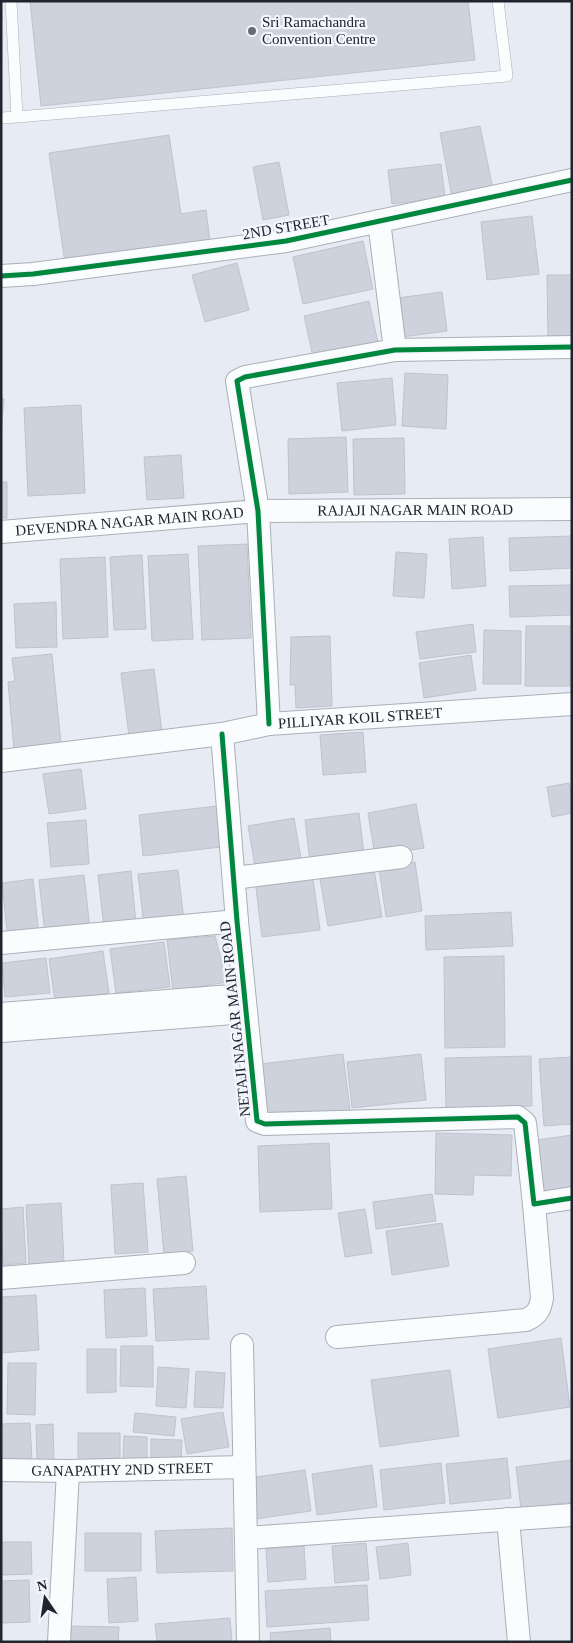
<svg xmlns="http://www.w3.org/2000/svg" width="573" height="1643" viewBox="0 0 573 1643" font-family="Georgia,serif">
  <rect width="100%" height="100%" fill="#e7ebf4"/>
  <path fill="#ced2dc" stroke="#bfc3cc" d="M30,1H468L475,60L41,106Z
    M480,126L493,189L452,197L440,133Z
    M169,135L181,214L206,210L210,241L65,263L49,153Z
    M279,162L289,215L263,220L253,167Z
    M441,164L445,198L392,204L388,170Z
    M532,216L539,274L487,280L481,222Z
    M363,241L373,289L303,304L293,257Z
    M237,263L249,310L205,322L192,275Z
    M547,275H572V340H548Z
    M442,292L447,331L402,337L397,298Z
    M369,301L378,343L313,357L304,316Z
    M405,373L448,375L446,429L402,426Z
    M392,378L396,425L342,431L337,383Z
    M1,399H4L1,432Z
    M81,405L85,493L28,496L24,408Z
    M346,437L348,492L289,494L288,439Z
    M404,438L405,494L354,495L353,439Z
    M181,455L184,498L147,500L144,457Z
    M1,482H7V518H1Z
    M572,536V568L510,571L509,538Z
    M483,537L486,586L452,589L449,539Z
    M247,544L251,638L202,640L198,546Z
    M396,552L427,554L424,598L393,596Z
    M188,554L193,639L152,641L148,556Z
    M142,555L146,629L114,630L110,557Z
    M105,557L108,637L63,639L60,559Z
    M572,585V615L510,617L509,586Z
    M56,602L57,647L16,648L14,604Z
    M473,624L476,652L420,659L416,632Z
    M526,626H570V686H525Z
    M484,630L521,631V684H483Z
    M330,636L332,706L296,708L295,685H290L291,637Z
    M52,654L61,744L14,749L8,682L15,681L12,658Z
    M471,655L476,690L424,698L419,663Z
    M154,669L162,732L129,736L121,673Z
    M363,732L366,772L323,775L320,735Z
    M81,769L86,809L49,814L43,774Z
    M569,783L572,798V813L552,817L547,787Z
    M416,804L424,848L375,856L368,813Z
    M217,806L221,847L143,856L139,815Z
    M359,813L364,855L310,862L305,820Z
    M294,818L302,864L256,872L248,826Z
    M86,820L89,864L51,867L47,823Z
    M415,862L422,911L386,917L379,868Z
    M373,864L382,917L328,926L319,873Z
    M178,870L184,921L144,926L138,874Z
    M131,871L136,924L104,928L98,875Z
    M312,872L320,930L262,937L255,880Z
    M84,875L90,929L45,934L39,880Z
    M33,879L39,936L8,940L2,883Z
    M511,912L513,946L426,950L425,916Z
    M215,936L227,982L173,991L167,940Z
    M164,942L170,987L116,993L110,949Z
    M103,951L109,993L55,1001L49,959Z
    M504,956L505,1047L445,1048L444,957Z
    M46,958L50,993L5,997L2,963Z
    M343,1054L350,1110L268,1120L261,1064Z
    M421,1054L426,1100L352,1108L347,1062Z
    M531,1056L532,1106L446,1108L445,1058Z
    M572,1057V1124L544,1126L539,1059Z
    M436,1133L512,1135L511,1176L474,1175L473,1195L435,1194Z
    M572,1135V1190L544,1194L537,1140Z
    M329,1143L332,1209L260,1212L258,1146Z
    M186,1176L193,1251L164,1254L157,1179Z
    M143,1183L148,1252L115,1254L111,1185Z
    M432,1194L436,1221L376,1229L373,1202Z
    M61,1203L64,1263L29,1265L26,1205Z
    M23,1207L26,1263L3,1265L1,1209Z
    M365,1209L372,1253L345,1257L338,1213Z
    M442,1223L449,1266L392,1275L386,1231Z
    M206,1286L209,1339L156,1341L153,1289Z
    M145,1288L147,1336L106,1338L104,1290Z
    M36,1295L39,1350L1,1353V1297Z
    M561,1338L570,1407L498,1418L488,1349Z
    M121,1346H153V1387L120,1386Z
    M87,1349H116V1392L87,1393Z
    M8,1363H36L35,1415L7,1414Z
    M158,1367L189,1369L186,1408L156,1406Z
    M450,1370L459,1436L380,1447L371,1380Z
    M196,1371L225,1373L223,1408L194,1407Z
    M223,1412L229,1447L187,1454L181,1419Z
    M135,1413L176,1417L174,1436L133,1432Z
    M30,1423L32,1461L1,1462V1424Z
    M53,1424L54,1461H37L36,1425Z
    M78,1433H120V1460H78Z
    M124,1436L147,1437V1461H123Z
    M151,1439L182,1440L181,1463L151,1462Z
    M507,1458L511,1498L450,1504L446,1464Z
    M572,1460V1502L521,1509L516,1467Z
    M441,1463L445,1503L384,1510L380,1470Z
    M372,1465L377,1507L317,1515L312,1474Z
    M305,1470L311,1511L255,1519L249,1478Z
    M232,1528L233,1571L157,1573L155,1531Z
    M85,1533H141V1571H85Z
    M1,1542H31L32,1574L1,1575Z
    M366,1543L369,1580L335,1583L332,1546Z
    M408,1543L411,1575L380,1579L376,1547Z
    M304,1546L306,1579L268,1582L266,1549Z
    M136,1577L138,1621L109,1623L107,1579Z
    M29,1580L30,1622L1,1623V1581Z
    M367,1585L369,1620L267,1627L265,1591Z
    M230,1618L232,1642H157L155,1624Z
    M67,1626L119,1627L118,1642H67Z
    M330,1628L331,1642H271L270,1633Z"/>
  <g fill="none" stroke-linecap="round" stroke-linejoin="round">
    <g stroke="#abafb8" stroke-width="12">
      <path id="service" d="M11,1L17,117L507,76L498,1
        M1,118L17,117"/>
    </g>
    <g stroke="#abafb8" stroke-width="24">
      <g id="minor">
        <path d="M379,221L395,350"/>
        <path d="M1,276L33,274L286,241L572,180"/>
        <path id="s1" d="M1,532L258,511L572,509"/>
        <path d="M269,724L258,511L237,381L245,377L395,350L572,347"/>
        <path d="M222,734L237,921L257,1121L265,1124L518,1117L525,1123L534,1204L572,1198"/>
        <path id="s2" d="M1,761L222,734L269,724L572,704"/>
        <path d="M234,878L401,857"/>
        <path d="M1,943L237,921"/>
        <path d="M1,1014L244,995"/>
        <path d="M1,1031L246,1012"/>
        <path d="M1,1278L184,1263"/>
        <path d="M337,1337L526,1320C537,1315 540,1310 542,1298L534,1204"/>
        <path d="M242,1345L248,1642"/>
        <path id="s3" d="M1,1470L68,1471L244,1467"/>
        <path d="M508,1519L519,1642"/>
        <path d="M247,1538L572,1515"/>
        <path d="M59,1642L68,1471"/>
      </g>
    </g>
    <use href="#service" stroke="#fbfcfd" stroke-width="11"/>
    <use href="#minor" stroke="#fbfcfd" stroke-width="22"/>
    <g stroke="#f3f6fc" stroke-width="8">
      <path id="cycleway" d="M1,276L33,274L286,241L572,180
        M269,724L258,511L237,381L245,377L395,350L572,347
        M222,734L237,921L257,1121L265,1124L518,1117L525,1123L534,1204L572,1198"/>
    </g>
    <use href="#cycleway" stroke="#00873e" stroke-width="5"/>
  </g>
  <circle fill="#666a74" stroke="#f3f6fc" stroke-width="2" cx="252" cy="31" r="5"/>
  <g text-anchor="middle" stroke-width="4.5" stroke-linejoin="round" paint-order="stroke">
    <g font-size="15" fill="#20242f" stroke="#f3f6fc" text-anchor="start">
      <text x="262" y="27">Sri Ramachandra<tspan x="262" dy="17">Convention Centre</tspan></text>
    </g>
    <g font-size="15" fill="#20242f" stroke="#f3f6fc">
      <text transform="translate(286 227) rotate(-10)" y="5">2ND STREET</text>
      <text dy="5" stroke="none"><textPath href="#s1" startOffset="415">RAJAJI NAGAR MAIN ROAD</textPath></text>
      <text dy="5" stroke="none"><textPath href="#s1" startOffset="129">DEVENDRA NAGAR MAIN ROAD</textPath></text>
      <text dy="5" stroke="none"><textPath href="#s2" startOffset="362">PILLIYAR KOIL STREET</textPath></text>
      <text transform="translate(235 1019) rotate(-96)" y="5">NETAJI NAGAR MAIN ROAD</text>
      <text dy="5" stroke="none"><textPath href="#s3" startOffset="121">GANAPATHY 2ND STREET</textPath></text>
    </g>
  </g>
  <rect width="573" height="1643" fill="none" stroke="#20242f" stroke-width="5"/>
  <g transform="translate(45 1598) rotate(347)" stroke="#f3f6fc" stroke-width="4" paint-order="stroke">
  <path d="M0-4L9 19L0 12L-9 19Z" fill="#20242f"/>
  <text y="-8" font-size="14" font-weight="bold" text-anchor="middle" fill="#20242f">N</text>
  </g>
</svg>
